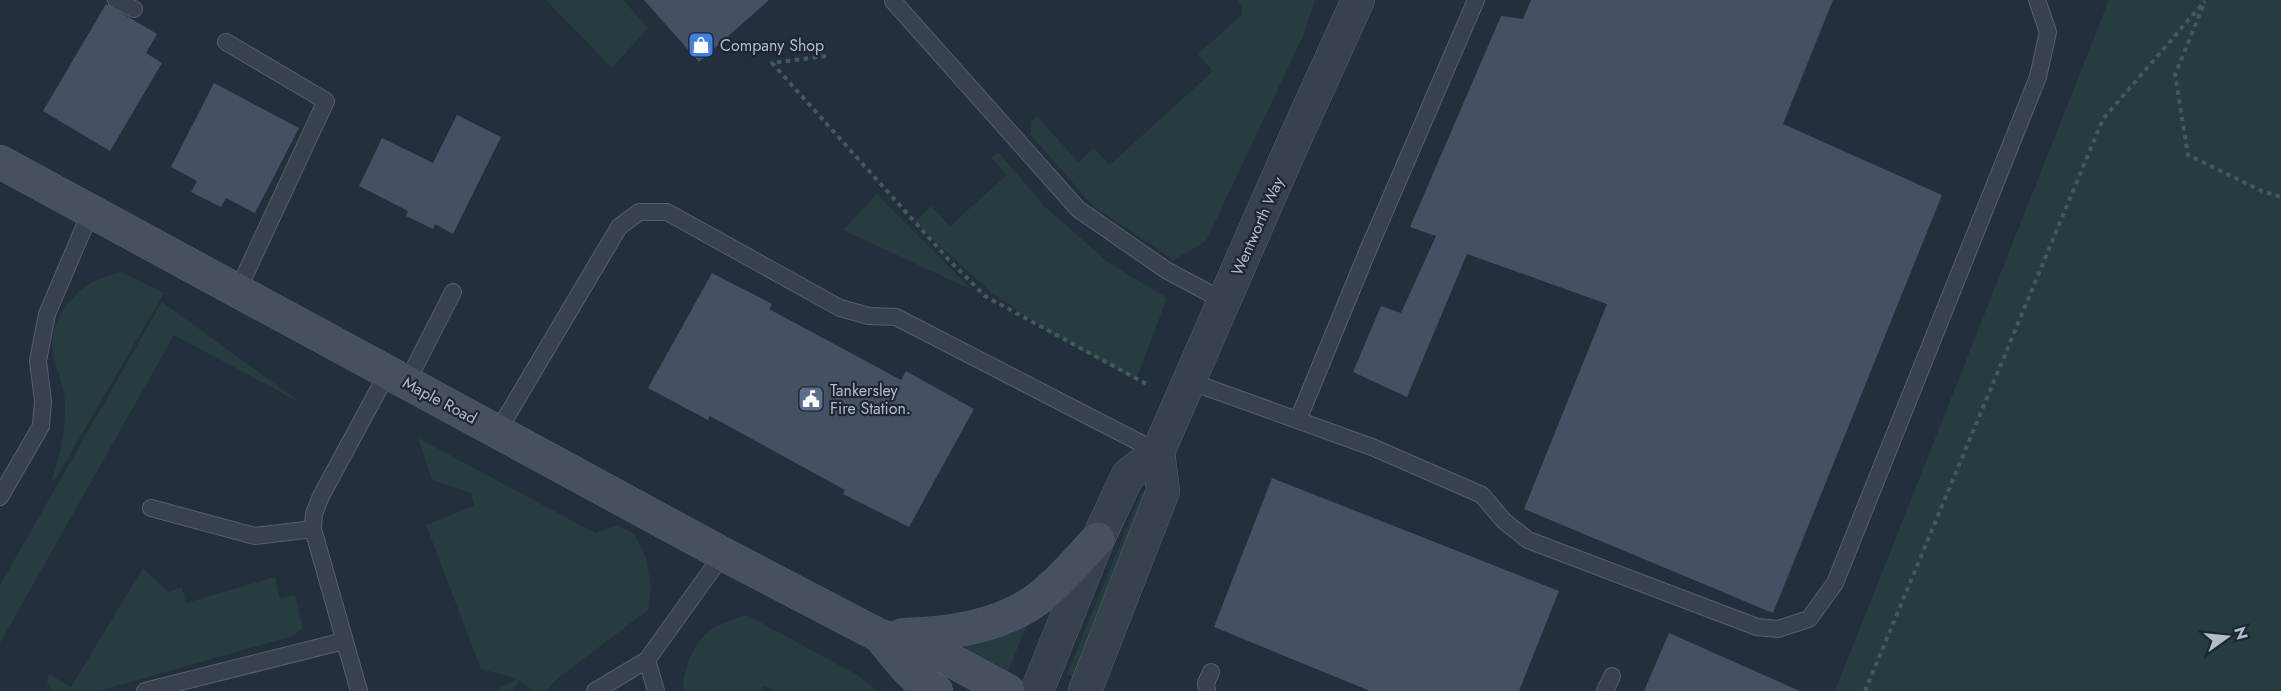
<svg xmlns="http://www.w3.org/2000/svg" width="2281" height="691" viewBox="0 0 2281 691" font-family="Jost,sans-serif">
  <rect width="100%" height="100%" fill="#242f3e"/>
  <path fill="#263c3f" d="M546,0H623L648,28L612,68Z
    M1238,0H1315L1303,36L1206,241L1174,260L1093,206L1031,135V122L1037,116L1078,162L1094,148L1110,165L1213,71L1198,54L1242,15L1241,5Z
    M2109,0H2281V691H1835Z
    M998,152L1045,207L1109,263L1167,298L1136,380L1048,332L990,291L914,222L931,206L950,226L1007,175L991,158Z
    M877,194L972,290L843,230Z
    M121,272L164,293L55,480L52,479C61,454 66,428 65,402C64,385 56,369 53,352C48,323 72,290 99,279C106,276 113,275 121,272Z
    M162,302L301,403L174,335L0,643V585Z
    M418,438L595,533L617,525L635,535L646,557L651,587L648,610L558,678L546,691H533L519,680L513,691H494L518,679L481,669L426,525L474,506L471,493L432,480Z
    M1150,485L1076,679L1067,674L1140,496Z
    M143,568L168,592L182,587L186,603L275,577L280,598L295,595L303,628L293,636L98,691H51L47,682L49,674L71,687Z
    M747,615L857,675L878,691H775L764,686L761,691H684C682,681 685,673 688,663C700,630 716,625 747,615Z
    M1029,620L1007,674L952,645Z"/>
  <path fill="#455162" d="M644,0H769L699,62Z
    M1531,0H1833L1783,124L1942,195L1773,613L1524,509L1607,304L1467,254L1407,397L1353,372L1381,306L1401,313L1436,236L1410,227L1501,16L1523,19Z
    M106,4L157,34L146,53L162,63L110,151L43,111Z
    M214,83L299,128L255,213L226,198L221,207L191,192L197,181L171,167Z
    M457,115L501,137L453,234L435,224L433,229L406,216L408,211L359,186L382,138L433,163Z
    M712,273L772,304L769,309L901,380L906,371L974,409L909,527L843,494L845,490L710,416L708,420L648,388Z
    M1272,478L1559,591L1519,691H1370L1214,627Z
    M1669,633L1800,691H1644Z"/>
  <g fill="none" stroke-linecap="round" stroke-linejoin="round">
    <g stroke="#565f6c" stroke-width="18">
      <path id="lane" d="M116,0L134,9
        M893,1L1078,209L1166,270L1224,301
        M226,42L326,101L237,292
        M1189,381L1372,447L1482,495L1504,521L1528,540L1757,627L1778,629L1809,619L1835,583L2038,77L2048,32L2037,0
        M407,382L453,292
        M1298,420L1366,255L1476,0
        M498,431L619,227L639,212H667L840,308L869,316L896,317L1158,452
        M0,497L41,426L43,401L38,361L47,314L91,211
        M151,508L255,536L313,529
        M647,660L656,691
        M145,691L344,641
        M359,691L313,529L314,514L321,496L388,372
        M595,691L647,660L723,554
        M1207,691L1206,683L1211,672
        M1605,691L1612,676"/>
    </g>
    <g stroke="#565f6c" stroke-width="34">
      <path id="street" d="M1037,691L1098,539L1128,475L1158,452L1289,152L1358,0
        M1085,691L1163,491L1158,452"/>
    </g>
    <g stroke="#565f6c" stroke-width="34">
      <path id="secondary" d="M0,162L723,554L880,636L926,647L1008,691
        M903,635C949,634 1001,627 1039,598C1061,581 1079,559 1098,539
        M880,636C897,657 911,678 936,691"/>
    </g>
    <path stroke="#44595c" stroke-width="4" stroke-dasharray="4.5 4.5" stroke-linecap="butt" d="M2203,6L2175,75L2188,155L2262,191L2281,197
      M826,56L772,63L949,260L985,296L1150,386
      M1865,691L2103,119L2205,1"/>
    <use href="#lane" stroke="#38414e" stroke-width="16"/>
    <use href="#street" stroke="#38414e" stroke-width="33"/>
    <use href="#secondary" stroke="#465061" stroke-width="33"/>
  </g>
  <defs>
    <g id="shop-square" transform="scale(1.35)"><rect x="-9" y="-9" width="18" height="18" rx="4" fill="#3f7fe0" stroke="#1d2633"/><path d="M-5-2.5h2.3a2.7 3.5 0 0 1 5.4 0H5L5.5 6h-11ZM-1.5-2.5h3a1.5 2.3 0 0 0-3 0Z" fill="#fff"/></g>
    <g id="civic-square" transform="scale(1.35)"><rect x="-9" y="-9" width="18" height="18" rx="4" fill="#5c6f8a" stroke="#1d2633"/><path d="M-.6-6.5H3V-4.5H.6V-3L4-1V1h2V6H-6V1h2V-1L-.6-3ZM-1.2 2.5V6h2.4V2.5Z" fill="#fff"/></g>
  </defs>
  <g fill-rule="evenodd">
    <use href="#shop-square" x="701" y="45"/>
    <use href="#civic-square" x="811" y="399"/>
  </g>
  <g text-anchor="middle" stroke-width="4.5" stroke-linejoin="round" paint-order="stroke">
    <g font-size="16" fill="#b4bcc9" stroke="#1d2633" text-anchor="start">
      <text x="720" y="51">Company Shop</text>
      <text x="830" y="396">Tankersley<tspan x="830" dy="18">Fire Station.</tspan></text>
    </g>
    <g font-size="16" fill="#b4bcc9" stroke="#1d2633">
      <text transform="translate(1257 226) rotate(-66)" y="6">Wentworth Way</text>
      <text transform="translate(440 400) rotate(28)" y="6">Maple Road</text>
    </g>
  </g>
  <g transform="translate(2227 637) rotate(75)" stroke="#1d2633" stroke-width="4.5" paint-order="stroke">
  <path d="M0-4.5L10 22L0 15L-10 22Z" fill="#b4bcc9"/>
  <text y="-9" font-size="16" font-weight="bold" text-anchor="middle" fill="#b4bcc9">N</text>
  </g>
</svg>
